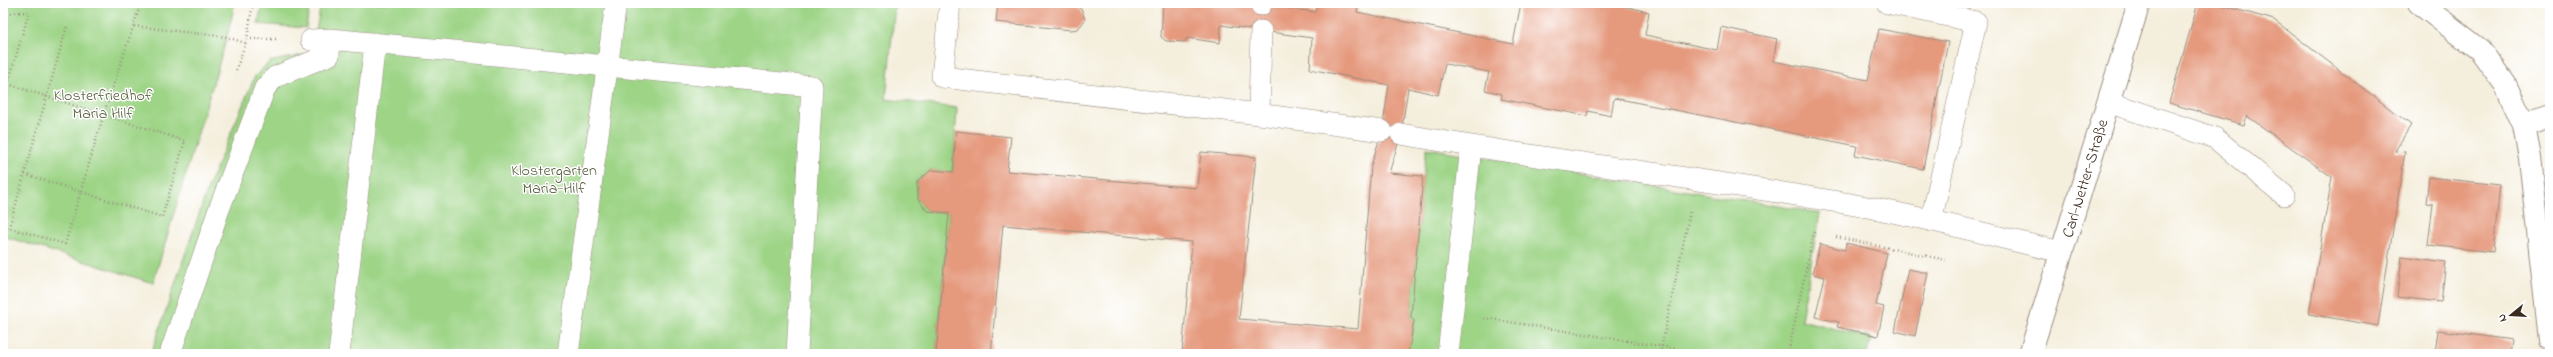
<svg xmlns="http://www.w3.org/2000/svg" width="2553" height="357" viewBox="0 0 2553 357" font-family="'Indie Flower',sans-serif">
  <rect width="100%" height="100%" fill="#fff"/>
  <filter id="ink" filterUnits="userSpaceOnUse"><feTurbulence type="fractalNoise" baseFrequency=".025" numOctaves="2"/><feDisplacementMap in="SourceGraphic" scale="8" xChannelSelector="R" yChannelSelector="G"/><feConvolveMatrix kernelMatrix="1 2 1 2 8 2 1 2 1" color-interpolation-filters="sRGB"/></filter>
  <filter id="wash" filterUnits="userSpaceOnUse"><feTurbulence type="fractalNoise" baseFrequency=".012" numOctaves="4" result="noise"/><feDisplacementMap in="SourceGraphic" scale="16" xChannelSelector="R" yChannelSelector="G"/><feGaussianBlur stdDeviation="0.9" result="paint"/><feColorMatrix in="noise" values="0 0 0 0 0 0 0 0 0 0 0 0 0 0 0 0 0 1.4 0 .05"/><feComposite in="paint" operator="in"/></filter>
  <g filter="url(#wash)">
    <rect width="100%" height="100%" fill="#f4eedc"/>
    <path fill="#9dd486" stroke="#6c7f52" d="M3,3H235L227,37L153,283L3,236Z
      M262,3H310L306,28L258,24Z
      M321,3H895L886,99L957,108L953,172L931,170L917,182V198L927,211L949,213L936,354H151L209,185L255,76L269,62L312,53Z
      M1427,148L1820,213L1801,320L1871,338L1867,354H1408L1409,338L1412,336L1414,321L1411,317L1423,176Z"/>
    <g id="blocks">
      <path fill="#e5997d" d="M998,3H1073L1082,10L1085,20L1078,29L1071,30L996,22Z
        M1163,3H1250L1315,12L1317,3H1359L1357,12L1513,44L1521,3H1610L1649,12L1645,35L1717,50L1721,27L1777,39L1773,61L1868,80L1879,29L1948,42L1923,169L1855,155L1857,146L1614,98L1611,116L1588,111L1587,116L1501,99L1502,94L1485,90L1489,72L1445,64L1438,95L1408,88L1401,134L1389,173L1423,176L1411,317L1414,321L1408,354H1182L1192,242L1003,225L991,354H936L949,213L927,211L917,198V182L931,170L953,172L956,131L1011,137L1007,171L1197,188L1201,152L1256,157L1239,319L1358,329L1371,166L1382,131L1389,85L1310,69L1312,38L1221,25L1220,43L1187,38L1185,42L1166,41L1161,37Z
        M2198,3H2214L2274,20L2411,125L2395,151L2405,152L2378,326L2309,314L2332,177L2247,116L2244,125L2169,103Z
        M2429,177L2500,185L2493,252L2428,245L2433,204L2426,203Z
        M1846,243L1887,253L1876,305L1884,307L1878,336L1837,327L1839,322L1815,317L1825,277L1813,274L1820,244L1845,250Z
        M2402,256L2446,262L2441,302L2397,297Z
        M1908,269L1928,273L1915,336L1895,331Z
        M2438,330L2512,340L2510,354H2435Z"/>
    </g>
  </g>
  <g filter="url(#ink)">
    <use href="#blocks" fill-opacity="0" stroke="#988c7d" stroke-width="1"/>
    <g fill="none" stroke-linecap="round" stroke-linejoin="round">
      <g stroke="#988c7d" stroke-width="22">
        <path id="service" d="M950,3L942,77L1259,114L1382,131
          M1887,3L1976,22L1931,221
          M1261,5V3
          M311,40L330,39
          M2108,102L2215,138L2284,195
          M1259,114L1261,31
          M1401,134C1556,162 1712,179 1867,207C1932,219 1997,237 2061,252
          M170,354L218,212L265,88L275,77L329,55L330,39L812,86L797,354
          M339,354L375,43
          M568,354L616,3
          M1448,354L1471,147"/>
      </g>
      <g stroke="#988c7d" stroke-width="24">
        <path id="minor" d="M2419,3L2480,50L2505,84L2524,125L2530,158L2550,340
          M2524,125L2550,116
          M2030,354L2139,3"/>
      </g>
      <path stroke="#988c7d" stroke-width="2.5" stroke-dasharray="1 3" stroke-linecap="butt" d="M3,13L29,12L3,100
        M134,26L227,37L245,43
        M247,39H276
        M236,70L247,39L253,3
        M8,84L185,141L162,217L24,174
        M3,226L65,244L104,113L141,3
        M9,228L67,26
        M1836,237L1946,260
        M1484,318L1709,354
        M1660,354L1690,212
        M1788,354L1814,232"/>
      <use href="#service" stroke="#fff" stroke-width="21"/>
      <use href="#minor" stroke="#fff" stroke-width="22"/>
    </g>
  </g>
  <g text-anchor="middle" stroke-width="3" stroke-linejoin="round" paint-order="stroke">
    <g font-size="16" fill="#585d3d" stroke="#fff">
      <text x="103" y="100">Klosterfriedhof<tspan x="103" dy="18">Maria Hilf</tspan></text>
      <text x="554" y="175">Klostergarten<tspan x="554" dy="18">Maria-Hilf</tspan></text>
    </g>
    <g font-size="16" fill="#3b2a1e" stroke="#fff">
      <text transform="translate(2084 178) rotate(-73)" y="6">Carl-Netter-Straße</text>
    </g>
  </g>
  <rect width="2553" height="357" fill="none" stroke="#fff" stroke-width="16"/>
  <g transform="translate(2511 315) rotate(252)" stroke="#ffffff" stroke-width="3" paint-order="stroke">
  <path d="M0-3L7 15L0 10L-7 15Z" fill="#3b2a1e"/>
  <text y="-6" font-size="11" font-weight="bold" text-anchor="middle" fill="#3b2a1e">N</text>
  </g>
</svg>
